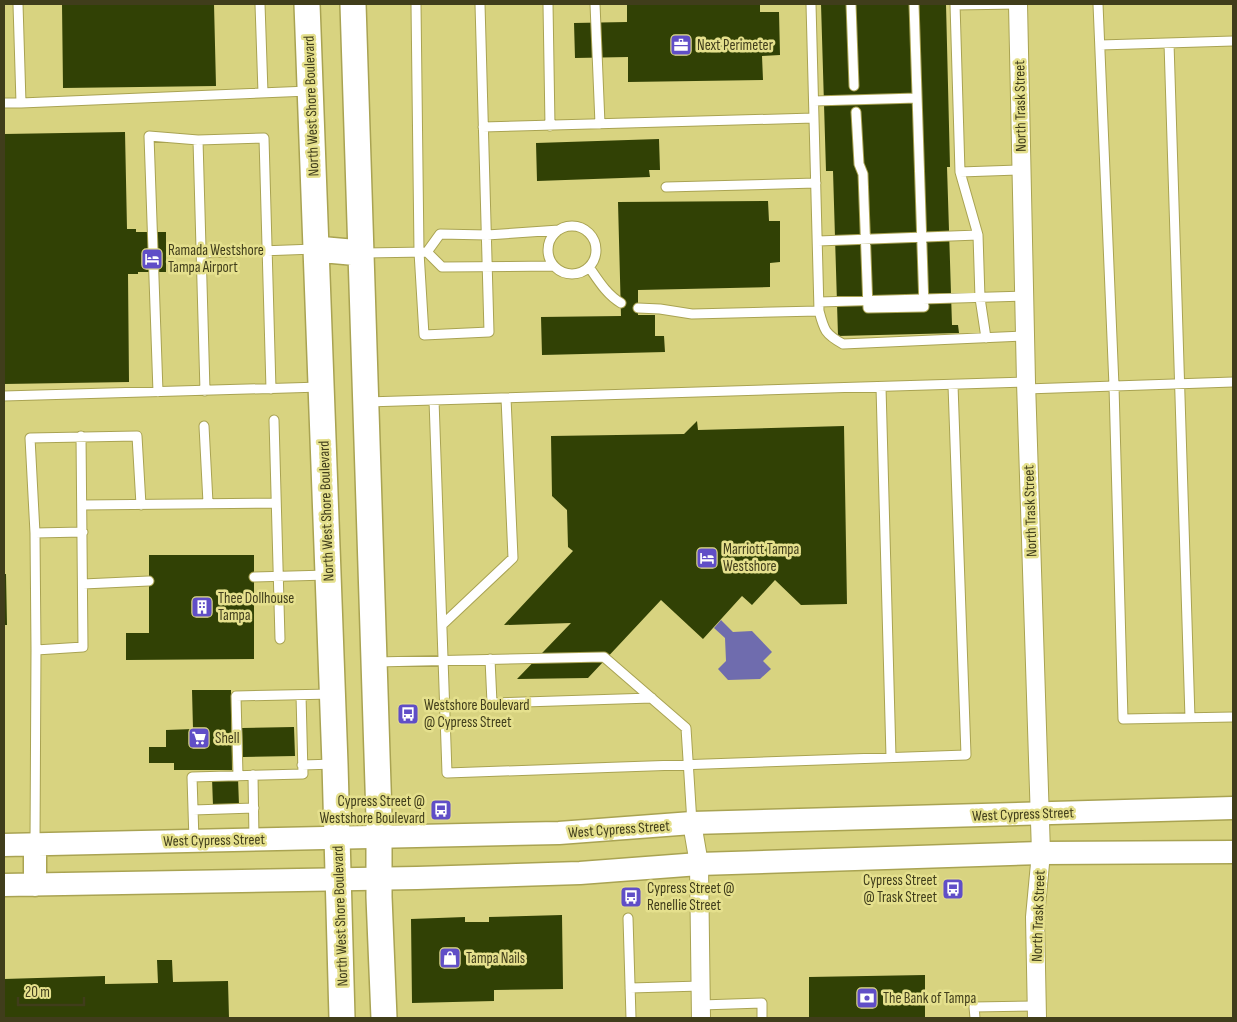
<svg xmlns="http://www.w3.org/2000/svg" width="1237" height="1022" viewBox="0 0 1237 1022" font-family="'Sofia Sans Condensed',sans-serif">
  <rect width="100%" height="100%" fill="#d8d380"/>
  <path fill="#6f6cae" d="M721,620L733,632L752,631L772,652L763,661L771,669L760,679L728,680L718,669L726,661L725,638L714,628Z"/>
  <path fill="#314105" d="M62,4H214L216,86L63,88Z
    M627,4H760V12H779L780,55L762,56L763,80L628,82V57L575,58L574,23L627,22Z
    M821,4H946L950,167H947L952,325H958L959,333L838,336L833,171H826Z
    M125,132L127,229H136V232H166V272H138V274H128L129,382L4,384V134Z
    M659,139L660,170H649L650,177L537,181L536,143Z
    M768,201L769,221H780V262L770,263V287L638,290V315H655V336H664L665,352L542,355L541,317L621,316L618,202Z
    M697,421L698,430L844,426L847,604L801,605L775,580L752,605L742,596L703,639L661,600L588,678L517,679L571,623L504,625L573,551L568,547L567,510L552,496L551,436L684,434Z
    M149,555H254V659L126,660V633H149Z
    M4,574H6L7,625H4Z
    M192,690H231L232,770H174V763H149V747H166V730L193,729Z
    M294,727L295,756L243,757L242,728Z
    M212,778H238L239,805L213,806Z
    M562,915L563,989L494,990V1001L412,1003L411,919L465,917V922H489V917Z
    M157,960H172L173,982L228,981L229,1018H4V979L105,976V984L158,983Z
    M925,975V1018H809V977Z"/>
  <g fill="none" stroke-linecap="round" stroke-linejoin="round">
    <g stroke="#a9a352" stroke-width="11">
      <path id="service" d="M18,4L21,103L309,91
        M260,4L263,93
        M416,4L419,252L424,335L489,332L480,4
        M548,4L550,126
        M595,4L600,124
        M811,4L819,311C824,330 825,334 843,344L1025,336
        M851,4L854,86
        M955,4L960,172L978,235L980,298L986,338
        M1098,4L1114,386L1123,719L1233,717
        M955,5L1018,4
        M1169,43L1190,718
        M1100,45L1233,41
        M814,101L917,98
        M4,103H21
        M856,112L859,164L863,174L868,308L924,307L914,4
        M483,127L814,118
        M198,140L205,391
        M960,172L1021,170
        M666,187L816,183
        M548 250a24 24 0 1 1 48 0a24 24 0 1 1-48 0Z
        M818,241L978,235
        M427,252L440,234L487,235L559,230
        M201,253L315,249
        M364,253L427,252L442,267L554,266
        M589,267C598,280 607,295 621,303
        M819,302L1024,296
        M638,308L660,309L692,314L819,311
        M881,387L891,757
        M1026,389L1233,382
        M158,392L149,136L198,140L264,138L271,389
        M4,396L321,387
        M434,400L447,773L966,755L953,385
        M366,402L1026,382
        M274,420L280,639
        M204,426L208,503
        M83,505L276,503
        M35,533L83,532
        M254,577L328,575
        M83,584L149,581
        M442,625L513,558L506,398
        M36,650L83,647L81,436
        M490,659L492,703L652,698
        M376,662L604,657L686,728L692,823
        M302,765L335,764
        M253,775L254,839
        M238,776L236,696L332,694
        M193,810L254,808
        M194,841L192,777L303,774L301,695
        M35,844L36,650L35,533L30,438L137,436L141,505
        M628,918L631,1018
        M630,988L701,986
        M701,1005L762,1003V1018
        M975,1018L974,1007L1037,1006"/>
    </g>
    <g stroke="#a9a352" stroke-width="20">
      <path id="minor" d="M1018,4L1026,382L1041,853L1035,917L1037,1018
        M692,823L699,864L701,1018"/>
    </g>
    <g stroke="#a9a352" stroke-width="25">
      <path id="tertiary" d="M35,844V885
        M4,845L559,833L692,823L1233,808
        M4,885L417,878L580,873L699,864L1041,853L1233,852"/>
    </g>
    <g stroke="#a9a352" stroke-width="28">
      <path id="secondary" d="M307,4L335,764L342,1018
        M353,4L379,817V897L384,1018
        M316,249L361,253"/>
    </g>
    <use href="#service" stroke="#fff" stroke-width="9"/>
    <use href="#minor" stroke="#fff" stroke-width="18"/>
    <use href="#tertiary" stroke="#fff" stroke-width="22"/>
    <use href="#secondary" stroke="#fff" stroke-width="25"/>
  </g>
  <defs>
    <g id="office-square" transform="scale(1.125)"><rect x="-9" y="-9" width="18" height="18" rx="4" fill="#604ec7" stroke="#e5e08d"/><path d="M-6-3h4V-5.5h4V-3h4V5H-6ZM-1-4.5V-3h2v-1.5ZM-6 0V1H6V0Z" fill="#fff"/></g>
    <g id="hotel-square" transform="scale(1.125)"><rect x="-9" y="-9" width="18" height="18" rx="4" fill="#604ec7" stroke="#e5e08d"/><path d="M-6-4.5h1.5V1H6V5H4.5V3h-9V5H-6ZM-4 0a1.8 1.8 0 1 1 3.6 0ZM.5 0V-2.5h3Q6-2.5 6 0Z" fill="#fff"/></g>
    <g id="building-square" transform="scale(1.125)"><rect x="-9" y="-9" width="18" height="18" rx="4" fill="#604ec7" stroke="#e5e08d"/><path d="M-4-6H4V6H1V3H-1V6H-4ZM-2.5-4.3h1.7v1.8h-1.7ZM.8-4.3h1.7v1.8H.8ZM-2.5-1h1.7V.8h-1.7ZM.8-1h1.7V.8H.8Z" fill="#fff"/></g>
    <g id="bus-square" transform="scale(1.125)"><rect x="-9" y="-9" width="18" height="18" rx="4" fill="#604ec7" stroke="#e5e08d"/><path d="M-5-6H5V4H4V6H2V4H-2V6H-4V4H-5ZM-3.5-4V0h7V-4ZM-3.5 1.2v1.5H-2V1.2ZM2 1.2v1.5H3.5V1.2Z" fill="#fff"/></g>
    <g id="supermarket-square" transform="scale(1.125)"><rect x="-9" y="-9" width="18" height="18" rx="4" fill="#604ec7" stroke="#e5e08d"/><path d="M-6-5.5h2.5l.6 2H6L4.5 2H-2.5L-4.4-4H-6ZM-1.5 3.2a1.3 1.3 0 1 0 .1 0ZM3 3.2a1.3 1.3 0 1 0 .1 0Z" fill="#fff"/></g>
    <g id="shop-square" transform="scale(1.125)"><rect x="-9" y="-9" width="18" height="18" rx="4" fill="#604ec7" stroke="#e5e08d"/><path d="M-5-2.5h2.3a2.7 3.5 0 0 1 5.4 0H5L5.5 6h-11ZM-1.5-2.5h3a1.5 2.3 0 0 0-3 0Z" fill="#fff"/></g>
    <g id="bank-square" transform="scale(1.125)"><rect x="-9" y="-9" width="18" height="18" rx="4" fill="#604ec7" stroke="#e5e08d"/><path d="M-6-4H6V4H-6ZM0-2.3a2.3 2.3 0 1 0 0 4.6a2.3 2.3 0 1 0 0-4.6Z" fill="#fff"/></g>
  </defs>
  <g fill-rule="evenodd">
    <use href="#office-square" x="681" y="45"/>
    <use href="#hotel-square" x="152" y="259"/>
    <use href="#hotel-square" x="707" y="558"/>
    <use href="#building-square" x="202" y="607"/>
    <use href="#bus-square" x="408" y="714"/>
    <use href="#supermarket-square" x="199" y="738"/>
    <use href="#bus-square" x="441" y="810"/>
    <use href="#bus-square" x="953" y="889"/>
    <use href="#bus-square" x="631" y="897"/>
    <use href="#shop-square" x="450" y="958"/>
    <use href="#bank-square" x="867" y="998"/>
  </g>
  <g text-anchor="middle" stroke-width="5" stroke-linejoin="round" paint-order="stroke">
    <g font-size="15" fill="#403d1b" stroke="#e5e08d" text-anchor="start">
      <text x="697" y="50">Next Perimeter</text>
      <text x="168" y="255">Ramada Westshore<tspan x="168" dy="17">Tampa Airport</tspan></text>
      <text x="723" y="554">Marriott Tampa<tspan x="723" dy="17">Westshore</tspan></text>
      <text x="218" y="603">Thee Dollhouse<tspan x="218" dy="17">Tampa</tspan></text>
      <text x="424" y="710">Westshore Boulevard<tspan x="424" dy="17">@ Cypress Street</tspan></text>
      <text x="215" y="743">Shell</text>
      <text x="425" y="806" text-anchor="end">Cypress Street @<tspan x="425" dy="17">Westshore Boulevard</tspan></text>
      <text x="937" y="885" text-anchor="end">Cypress Street<tspan x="937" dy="17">@ Trask Street</tspan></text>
      <text x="647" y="893">Cypress Street @<tspan x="647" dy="17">Renellie Street</tspan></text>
      <text x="466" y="963">Tampa Nails</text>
      <text x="883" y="1003">The Bank of Tampa</text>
    </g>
    <g font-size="15" fill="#403d1b" stroke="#e5e08d">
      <text transform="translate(311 106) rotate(-92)" y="5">North West Shore Boulevard</text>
      <text transform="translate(1020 106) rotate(-91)" y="5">North Trask Street</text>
      <text transform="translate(326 511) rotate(-92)" y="5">North West Shore Boulevard</text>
      <text transform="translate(1030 511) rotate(-92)" y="5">North Trask Street</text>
      <text transform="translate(1023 814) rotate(-2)" y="5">West Cypress Street</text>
      <text transform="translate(619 829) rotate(-4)" y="5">West Cypress Street</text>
      <text transform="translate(214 840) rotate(-1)" y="5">West Cypress Street</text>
      <text transform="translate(340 916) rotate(-92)" y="5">North West Shore Boulevard</text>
      <text transform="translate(1038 916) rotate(-88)" y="5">North Trask Street</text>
    </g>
  </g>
  <rect width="1237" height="1022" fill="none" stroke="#403d1b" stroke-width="10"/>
  <path d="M18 997v8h66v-8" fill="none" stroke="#403d1b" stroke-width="2.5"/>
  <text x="25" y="997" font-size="15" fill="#403d1b" stroke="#e5e08d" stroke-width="4" paint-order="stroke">20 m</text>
</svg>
